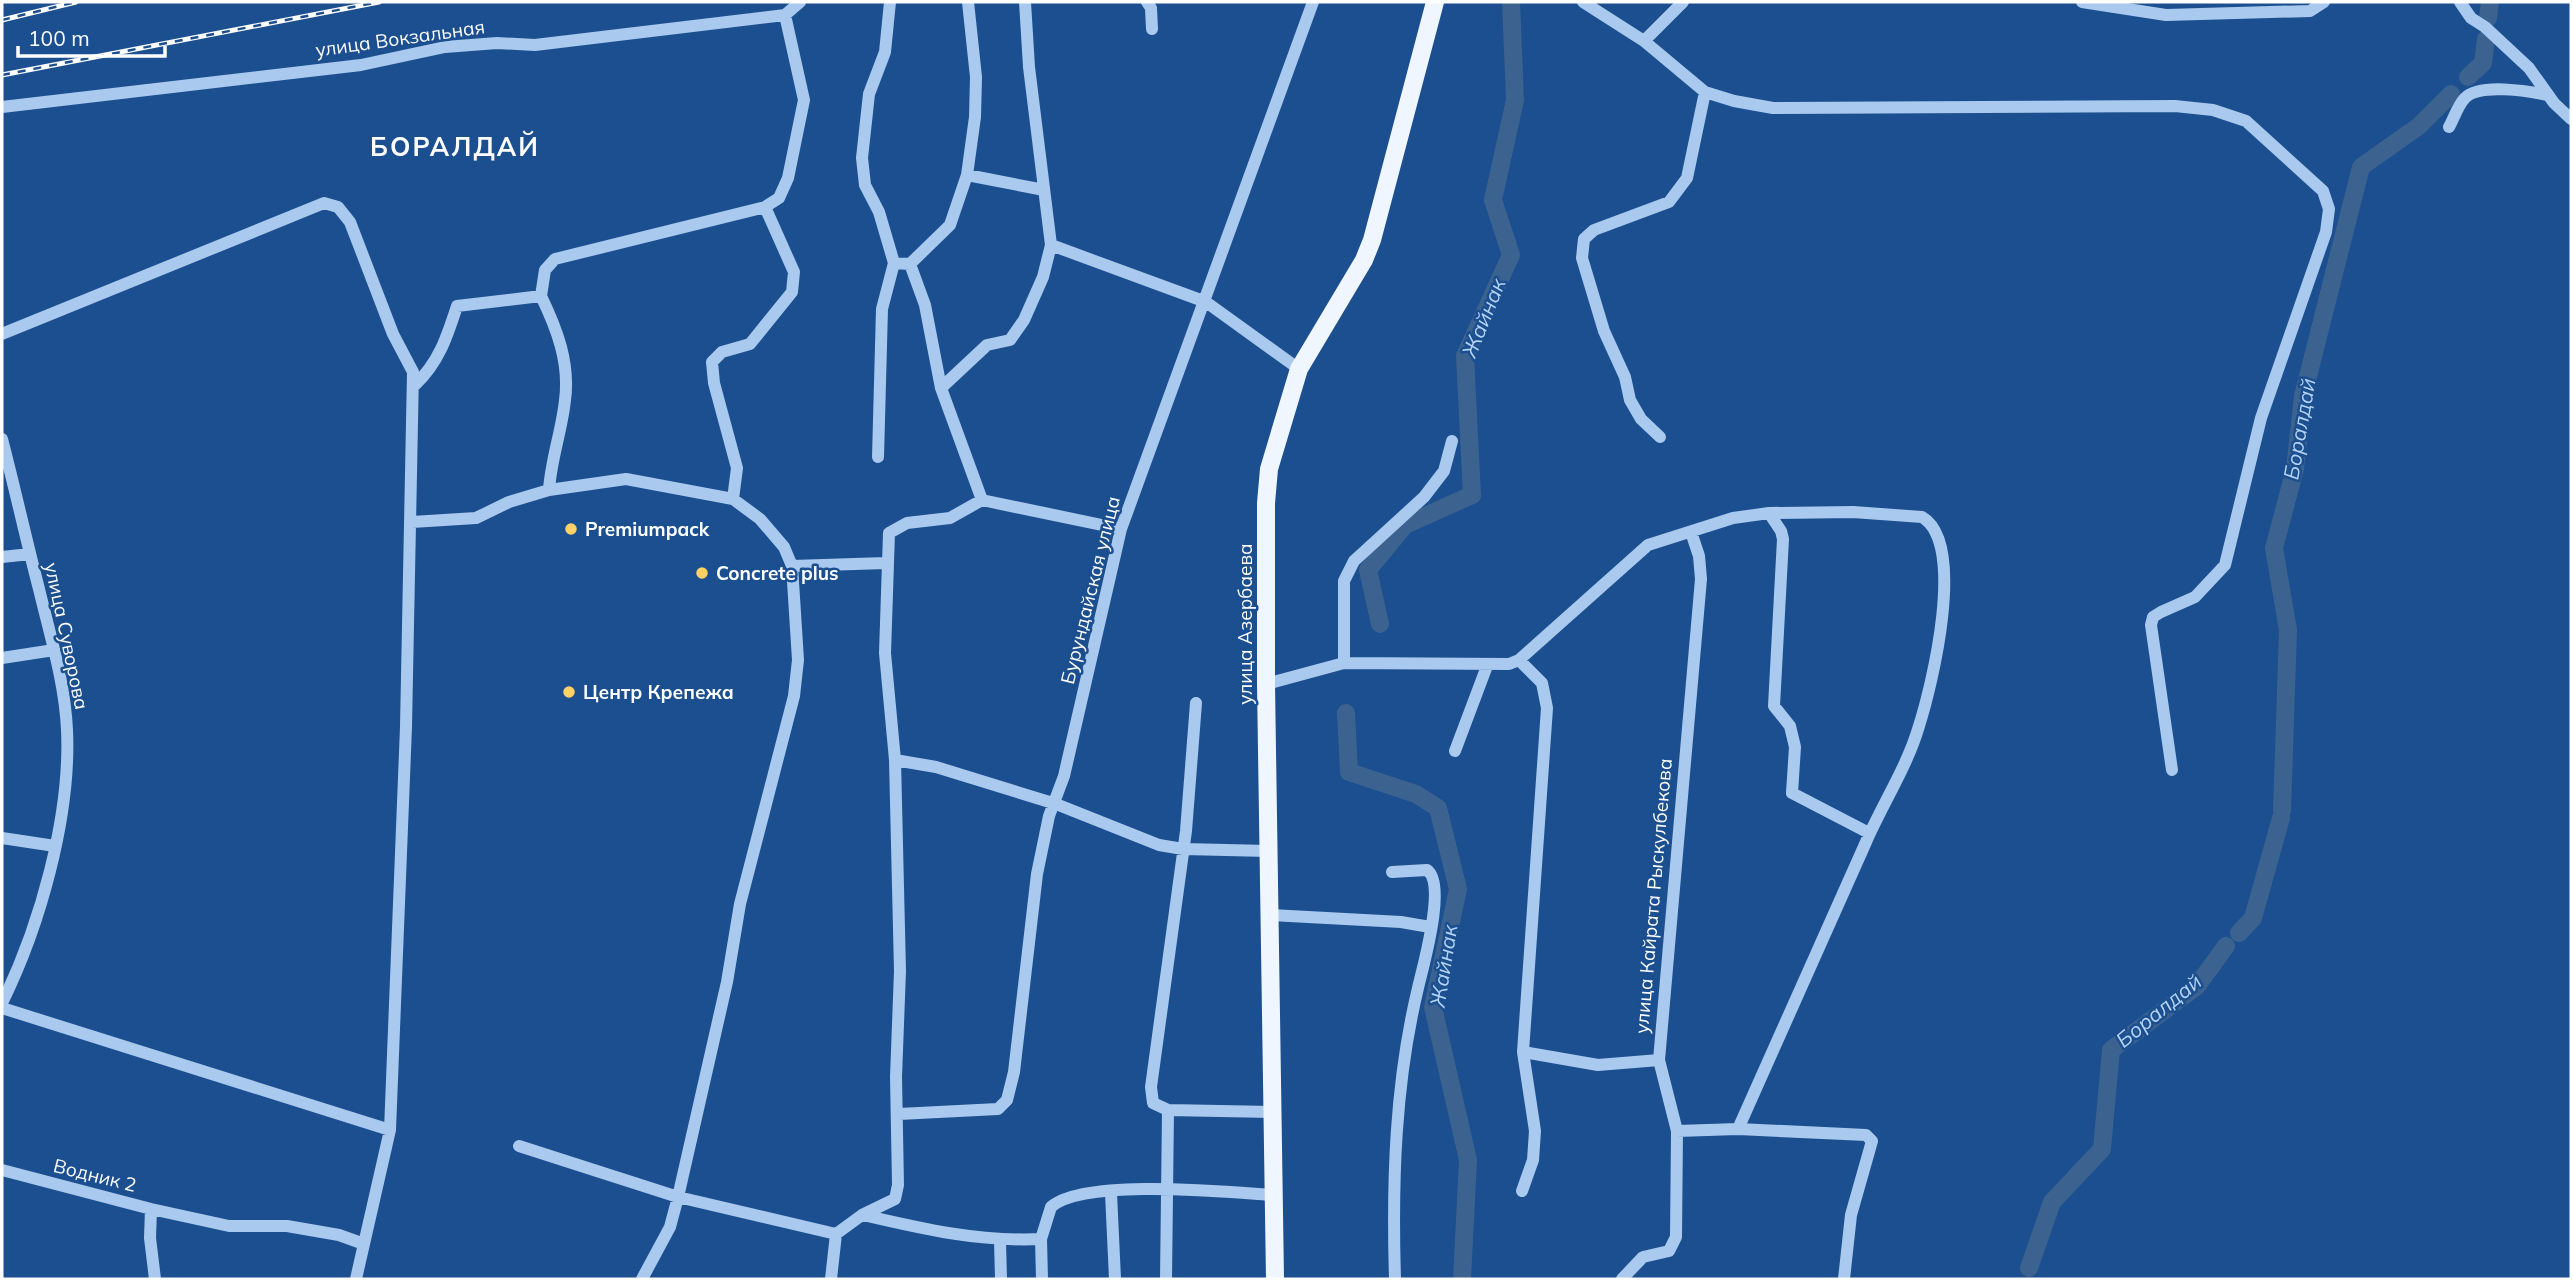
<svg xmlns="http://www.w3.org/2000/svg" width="2573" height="1281" viewBox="0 0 2573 1281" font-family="Mulish,sans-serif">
  <rect width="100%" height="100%" fill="#1b4f8f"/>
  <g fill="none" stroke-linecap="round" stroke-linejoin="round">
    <path stroke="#3c6290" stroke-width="18" d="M2488,18L2490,2
      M2468,77L2483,63L2486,39
      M1380,624L1368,570L1405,525L1472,495L1465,356L1511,255L1493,200L1515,100L1511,2
      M1346,713L1349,772L1416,794L1438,808L1458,889L1433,1007L1468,1160L1462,1279
      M2282,811L2288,630L2274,548L2295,469L2303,396L2361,167L2419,126L2451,94
      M2239,933L2253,918L2281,818
      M2029,1268L2052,1202L2102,1149L2111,1050L2197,986L2226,946"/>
    <path stroke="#a9c9ee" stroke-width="12" d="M890,2L885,52L869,94L862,158L865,185L879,212L894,263L910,264L950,225L967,175L975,117L976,77L968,2
      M1147,2L1151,8L1152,29
      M1583,2L1644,41L1705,92L1734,101L1773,108L2175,106L2213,110L2246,121L2323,191L2329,209L2326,232L2261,418L2225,565L2195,597L2161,612L2153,617L2151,625L2172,770
      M2082,2L2166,15L2310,11L2324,2
      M2460,2L2471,18L2485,27L2529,68L2554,103L2571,119
      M1644,41L1683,2
      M2,107L361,65L445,47L497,43L535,45L785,15L800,2
      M2449,127C2454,118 2458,105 2465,98C2479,83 2529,91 2547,95
      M967,175L1044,190
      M1051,245L1206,302L1299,369
      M910,264L925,305L941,388L982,500
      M541,296C557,329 570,363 565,400C562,430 551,459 549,490
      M2,334L324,203L338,207L350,222L393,334L413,372L406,727L390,1130L356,1279
      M415,385C439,362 447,337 457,306L541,296L545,270L555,259L765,207L779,198L788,178L804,100L785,15
      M941,388L987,345L1010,340L1024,320L1043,277L1051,245L1029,67L1025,2
      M1660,437L1641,419L1630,400L1625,377L1604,331L1582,258L1584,239L1594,230L1669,202L1687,178L1705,92
      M2,439C15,489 26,539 39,589C50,635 65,683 67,730C71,816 40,926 2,1003
      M878,457L882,309L894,263
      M733,499L737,468L714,383L712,362L722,352L750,344L792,292L794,272L765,207
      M1769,513L1781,531L1783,539L1774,706L1790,726L1795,747L1792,793L1869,833
      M412,522L476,518L509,502L549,490L626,479L733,499L760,519L784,547L792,566L798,660L794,696L740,904L727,982L678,1197L670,1227L642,1279
      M2,557L30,554
      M792,566L886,563
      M2,658L54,650
      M1519,660L1542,683L1547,708L1523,1052L1535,1131L1533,1160L1522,1191
      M1344,663V581L1354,561L1424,497L1444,471L1452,441
      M1266,684L1344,663L1509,664L1519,660L1648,545L1733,518L1769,513L1853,512L1922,517C1967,543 1932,685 1919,726C1907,767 1883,803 1866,842C1823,938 1781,1034 1738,1129L1677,1131
      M1196,703L1186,831L1151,1087L1153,1103L1168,1110L1272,1112
      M1455,751L1487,666
      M895,760L936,767L1056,804L1159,845L1183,849L1269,851
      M2,838L55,846
      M1392,872L1427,870C1447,884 1423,966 1418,988C1395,1083 1392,1182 1395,1279
      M1271,915L1401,922L1430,927
      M2,1008L390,1130
      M1523,1052L1598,1065L1659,1060
      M899,1114L998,1109L1007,1100L1014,1072L1037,874L1049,816L1064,776L1121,529L1313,2
      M1738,1129L1866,1135L1872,1141L1851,1215L1844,1279
      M519,1146L678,1197L836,1234
      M2,1170L151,1209L150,1238L155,1279
      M1111,1193L1115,1279
      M151,1209L229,1226H287L339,1235L364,1244
      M863,1215C923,1229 979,1242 1041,1239L1051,1207C1083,1178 1228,1192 1273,1195
      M1041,1239L1042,1279
      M1000,1241L1001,1279
      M831,1279L836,1234L862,1215L895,1199L898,1185L896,1077L900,971L895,760L885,653L889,533L907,523L950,518L982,500L1121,529
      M1166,1279L1168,1110
      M1622,1279L1643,1257L1669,1251L1676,1237L1677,1131L1659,1060L1701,579L1699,556L1691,532"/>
    <path stroke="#f0f6ff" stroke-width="18" d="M1275,1279L1266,684V503L1269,469L1299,369L1364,260L1372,240L1435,2"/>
    <g stroke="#fff" stroke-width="5">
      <path id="rail" d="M2,20L76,2
        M2,75L379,2"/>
    </g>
    <use href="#rail" stroke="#1b4f8f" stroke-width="2.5" stroke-dasharray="8" stroke-linecap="butt"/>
  </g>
  <g fill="#ffd166" stroke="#1b4f8f" stroke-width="2.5">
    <circle cx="571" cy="529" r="7"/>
    <circle cx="702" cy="573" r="7"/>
    <circle cx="569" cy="692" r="7"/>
  </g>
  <g text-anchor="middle" stroke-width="5" stroke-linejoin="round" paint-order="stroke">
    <g font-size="19" fill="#fff" stroke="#1b4f8f">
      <text transform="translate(400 38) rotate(-8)" y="7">улица Вокзальная</text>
      <text transform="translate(1090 590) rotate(-76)" y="7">Бурундайская улица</text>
      <text transform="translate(1245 624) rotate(-90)" y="7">улица Азербаева</text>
      <text transform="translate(67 636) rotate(78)" y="7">улица Суворова</text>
      <text transform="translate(1653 896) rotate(-85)" y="7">улица Кайрата Рыскулбекова</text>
      <text transform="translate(95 1175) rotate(14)" y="7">Водник 2</text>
    </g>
    <g font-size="19" font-weight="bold" fill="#fff" stroke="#1b4f8f" text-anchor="start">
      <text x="585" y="536">Premiumpack</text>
      <text x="716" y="580">Concrete plus</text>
      <text x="583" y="699">Центр Крепежа</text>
    </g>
    <g font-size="21" font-style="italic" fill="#b5d3f5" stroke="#1b4f8f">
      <text transform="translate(1484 318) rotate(-68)" y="7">Жайнак</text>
      <text transform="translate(2300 429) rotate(-80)" y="7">Боралдай</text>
      <text transform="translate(1444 966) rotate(-81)" y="7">Жайнак</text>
      <text transform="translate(2159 1011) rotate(-39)" y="7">Боралдай</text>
    </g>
    <g font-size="26" font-weight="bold" letter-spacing="2" fill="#fff" stroke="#1b4f8f">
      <text x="455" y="156">БОРАЛДАЙ</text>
    </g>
  </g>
  <rect width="2573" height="1281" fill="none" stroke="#ffffff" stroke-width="7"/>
  <path d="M18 46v10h147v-10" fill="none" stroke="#ffffff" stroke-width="3.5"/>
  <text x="28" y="46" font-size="21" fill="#ffffff" stroke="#1b4f8f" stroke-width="5" paint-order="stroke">100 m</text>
</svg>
